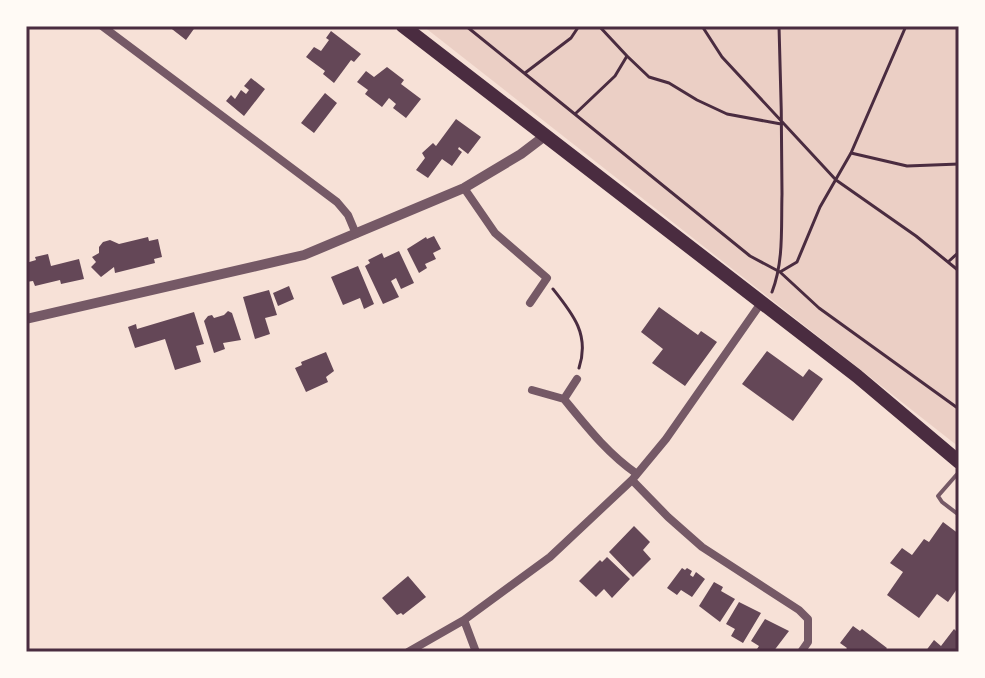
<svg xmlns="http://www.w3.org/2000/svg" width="985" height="678" viewBox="0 0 985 678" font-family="'Archivo Narrow',sans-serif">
  <rect width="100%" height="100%" fill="#f7e1d7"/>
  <path fill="#ebcfc5" d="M423,26H959V447Z"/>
  <path fill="#644757" d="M168,26H196L186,40Z
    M331,31L361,54L354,62L351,60L334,83L323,74L325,71L306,57L314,47L321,51L329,40L326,38Z
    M387,67L404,80L401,84L421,99L406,118L393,108L396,104L389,98L382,107L365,94L368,90L357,82L366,71L374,77Z
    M251,78L265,89L244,116L226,101L231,95L235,99L241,90L246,94L249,90L244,86Z
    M325,93L337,103L314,133L301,123Z
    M456,119L481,137L468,154L459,147L458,149L462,152L452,166L442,159L428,178L416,170L425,158L422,153L433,143L436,146Z
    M434,236L441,249L433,253L436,259L425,264L427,268L419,273L407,249L426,237L427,239Z
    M148,237L149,241L158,239L162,257L154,259L155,263L115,273L114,267L101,277L91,267L96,262L92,257L99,253V247L103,242L110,240L119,244Z
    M399,251L414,283L401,289L396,278L391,281L399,297L383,304L365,266L370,263L368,260L382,253L384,258Z
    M48,254L51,266L79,259L84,279L61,284L60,280L35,286L33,281L26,282V263L36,260L35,257Z
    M358,266L374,304L364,309L360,298L343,305L331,277Z
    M289,286L294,299L278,306L273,293Z
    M269,290L277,315L265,318L270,334L255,339L243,297Z
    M659,307L698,335L701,331L717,342L685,386L652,363L663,349L641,332Z
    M228,311L232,313L241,340L223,343L225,349L214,353L204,321L208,316L212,315L214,318L224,315Z
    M194,312L204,344L196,346L201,362L175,370L165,339L135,348L128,327L136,324L137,329Z
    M767,351L803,377L809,369L823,379L793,421L742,384Z
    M326,352L334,371L326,377L328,382L306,392L295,368L302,365L301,362Z
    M943,522L959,534V586L948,602L937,594L919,618L887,595L903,572L890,563L902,548L912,555L924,539L929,542Z
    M634,526L650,542L643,550L651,559L633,577L609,552Z
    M607,557L630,579L612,598L604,589L596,597L579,581L600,560L602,562Z
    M682,568L685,570L687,568L692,571L690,575L693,577L696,572L705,579L692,597L681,590L677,595L667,588Z
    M408,576L426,597L403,615L401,613L397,615L382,598Z
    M714,582L723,587L721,591L735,599L720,622L699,606Z
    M739,602L761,613L743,643L731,636L735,629L726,624Z
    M765,619L789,631L773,652H755L759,646L751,641Z
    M853,626L860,631L862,629L887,648L884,652H844L847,648L840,643Z
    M959,628V652H925L934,640L941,646L954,629L956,631Z"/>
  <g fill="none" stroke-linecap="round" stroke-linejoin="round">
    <path stroke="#4a2c40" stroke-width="3" d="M466,26L750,256L780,272L819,308L959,409
      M702,26L722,57L836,180L916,236L959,271
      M627,56L649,77L669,83L697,100L727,114L781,124
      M525,73L571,38L579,26
      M575,114L615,76L627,56L599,26
      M851,153L907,166L959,164
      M948,262L959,252
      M780,272L797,262L820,207L851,153L906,26
      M553,289C573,314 590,335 579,368
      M772,292C784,261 781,227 782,194C782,138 781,82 779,26"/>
    <path stroke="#755966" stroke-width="4" d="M959,472L938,496L942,502L959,515"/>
    <path stroke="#755966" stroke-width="8" d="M102,26L337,202L348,215L356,234
      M464,188L495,233L547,278L530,303
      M577,379L564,399C587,427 607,453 637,474
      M532,390L564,399
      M632,480L668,517L702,547L799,610L808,619V642L801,652
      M464,620L476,652
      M408,652L464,620L550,557L632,480L666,439L761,303"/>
    <path stroke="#755966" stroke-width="10" d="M26,319L304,255L464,188L521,154L546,135"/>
    <path stroke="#4a2c40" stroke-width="14" d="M403,26L857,376L959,462"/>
  </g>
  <rect width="985" height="678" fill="none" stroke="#fffaf5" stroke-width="56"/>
  <rect x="28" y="28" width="929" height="622" fill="none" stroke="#4a2c40" stroke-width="3"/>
</svg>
